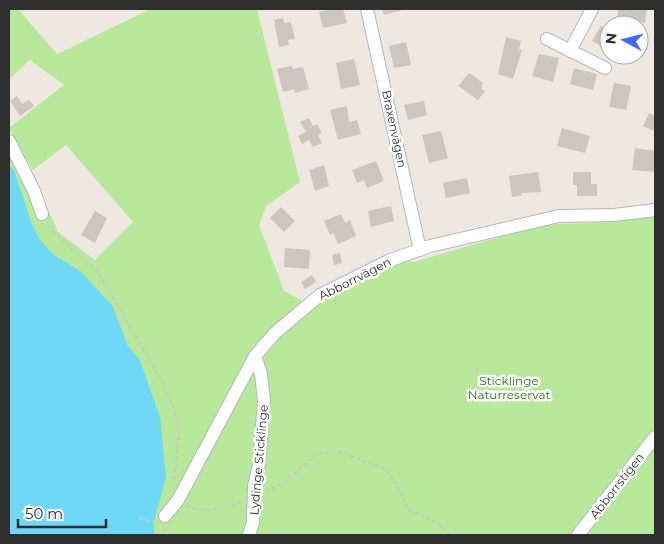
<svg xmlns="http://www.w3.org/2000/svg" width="664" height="544" viewBox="0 0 664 544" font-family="Montserrat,sans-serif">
  <rect width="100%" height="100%" fill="#efe8e0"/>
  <path fill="#b8e89a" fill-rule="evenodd" d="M9,9H18L57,54L151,9H257L300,182L266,206L259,225L284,291L303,301L313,302C337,289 387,256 414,262L520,231L555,224L591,223L655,217V535H149L53,257L33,232L14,171L9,166V134L20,148L9,128L64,85L30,60L9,79ZM66,145L133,222L95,260L58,232L24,156L33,170Z"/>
  <path fill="#6fd8f6" d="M9,166L14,170L32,225L41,241L54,255L80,271L112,305L128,346L140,360L160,417L166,477L154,522V535H9Z"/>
  <path fill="#cbc6be" d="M332,9H343L347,23L323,28L319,12Z
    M382,9H406L384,15Z
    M618,9H647L645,23L617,19Z
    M283,18L284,23L291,22L295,39L288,40L289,45L279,47L274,20Z
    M601,26L609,31V51L592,41Z
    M506,37L521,41L519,49L522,50L513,79L498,74Z
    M406,42L411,65L394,68L389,46Z
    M539,54L559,58L553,82L532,76Z
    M354,59L360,85L341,89L336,63Z
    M292,66L293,69L303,67L309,89L295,93L294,89L283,92L277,69Z
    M574,68L597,74L593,90L570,84Z
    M468,74H471L483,83L481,89L485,91L478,100L458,86Z
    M614,83L631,86L626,110L609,107Z
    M17,96L22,104L29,100L34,106L20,116L10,101Z
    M424,101L427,115L408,120L404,105Z
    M347,106L349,122L357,120L361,134L338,140L330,110Z
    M649,113L655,116V131L643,126Z
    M309,118L313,126L317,124L322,133L318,135L322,143L313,147L309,140L302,144L298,136L306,132L300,122Z
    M562,128L590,136L585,153L557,146Z
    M441,131L448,158L429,163L422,135Z
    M635,148L655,151V172L632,170Z
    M376,161L384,181L367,188L364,180L357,183L352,170Z
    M324,165L329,186L315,191L309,170Z
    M538,172L541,192L521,193L522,195L512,197L509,176Z
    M573,172H591V184H597V196H577V185H573Z
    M467,178L470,193L446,198L443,183Z
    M391,206L394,221L371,227L368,211Z
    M281,207L295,221L284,232L270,218Z
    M95,211L107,218L95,243L81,235Z
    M341,214L345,223L350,220L356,236L338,244L333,233L330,235L324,221Z
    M285,248L310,250L309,269L284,267Z
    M340,253L342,263L334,265L332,255Z
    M312,275L316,282L305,289L301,282Z"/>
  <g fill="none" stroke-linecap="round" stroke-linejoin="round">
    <g stroke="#b4b7c1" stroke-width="14">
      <path id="street" d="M367,9L420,250
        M547,39L605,68
        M570,51L592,9
        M9,141L34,191L42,214
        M165,516L178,500L255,356L275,333L320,295L388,261L430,246L559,216L614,215L655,210
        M249,535L253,522L254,486L259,464L264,401L261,374L255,356
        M578,535L655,437"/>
    </g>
    <path stroke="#c9c9c9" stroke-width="2" stroke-dasharray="4 2.5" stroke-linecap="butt" d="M48,225L61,239L98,272L162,381L174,409L179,432L174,480
      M266,491L284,483L317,454L335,452L343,453L380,467L390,474L409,510L437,523L451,535
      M187,506C206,513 223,509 241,502
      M139,518L154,522
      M165,528L166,535"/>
    <use href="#street" stroke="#fff" stroke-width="12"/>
  </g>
  <g text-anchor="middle" stroke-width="5" stroke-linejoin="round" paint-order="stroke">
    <g font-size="12" fill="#2e2e2e" stroke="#fff">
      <text transform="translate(394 129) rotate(78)" y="4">Braxenvägen</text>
      <text transform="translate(355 279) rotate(-27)" y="4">Abborrvägen</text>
      <text transform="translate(259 460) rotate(-85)" y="4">Lydinge Sticklinge</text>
      <text transform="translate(617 486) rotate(-52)" y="4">Abborrstigen</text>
    </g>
    <g font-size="12" fill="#2e7117" stroke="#fff">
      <text x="509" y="385">Sticklinge<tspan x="509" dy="14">Naturreservat</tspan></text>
    </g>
  </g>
  <rect width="664" height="544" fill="none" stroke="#2e2e2e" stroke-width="20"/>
  <g transform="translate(624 40) rotate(277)"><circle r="24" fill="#ffffff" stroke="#ababab"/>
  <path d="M0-4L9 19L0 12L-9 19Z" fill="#3d6bff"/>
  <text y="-8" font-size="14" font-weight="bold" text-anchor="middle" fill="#2e2e2e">N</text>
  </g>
  <path d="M18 519v8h88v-8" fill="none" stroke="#2e2e2e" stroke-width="2.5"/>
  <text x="25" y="519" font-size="15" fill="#2e2e2e" stroke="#ffffff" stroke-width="4" paint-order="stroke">50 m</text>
</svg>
